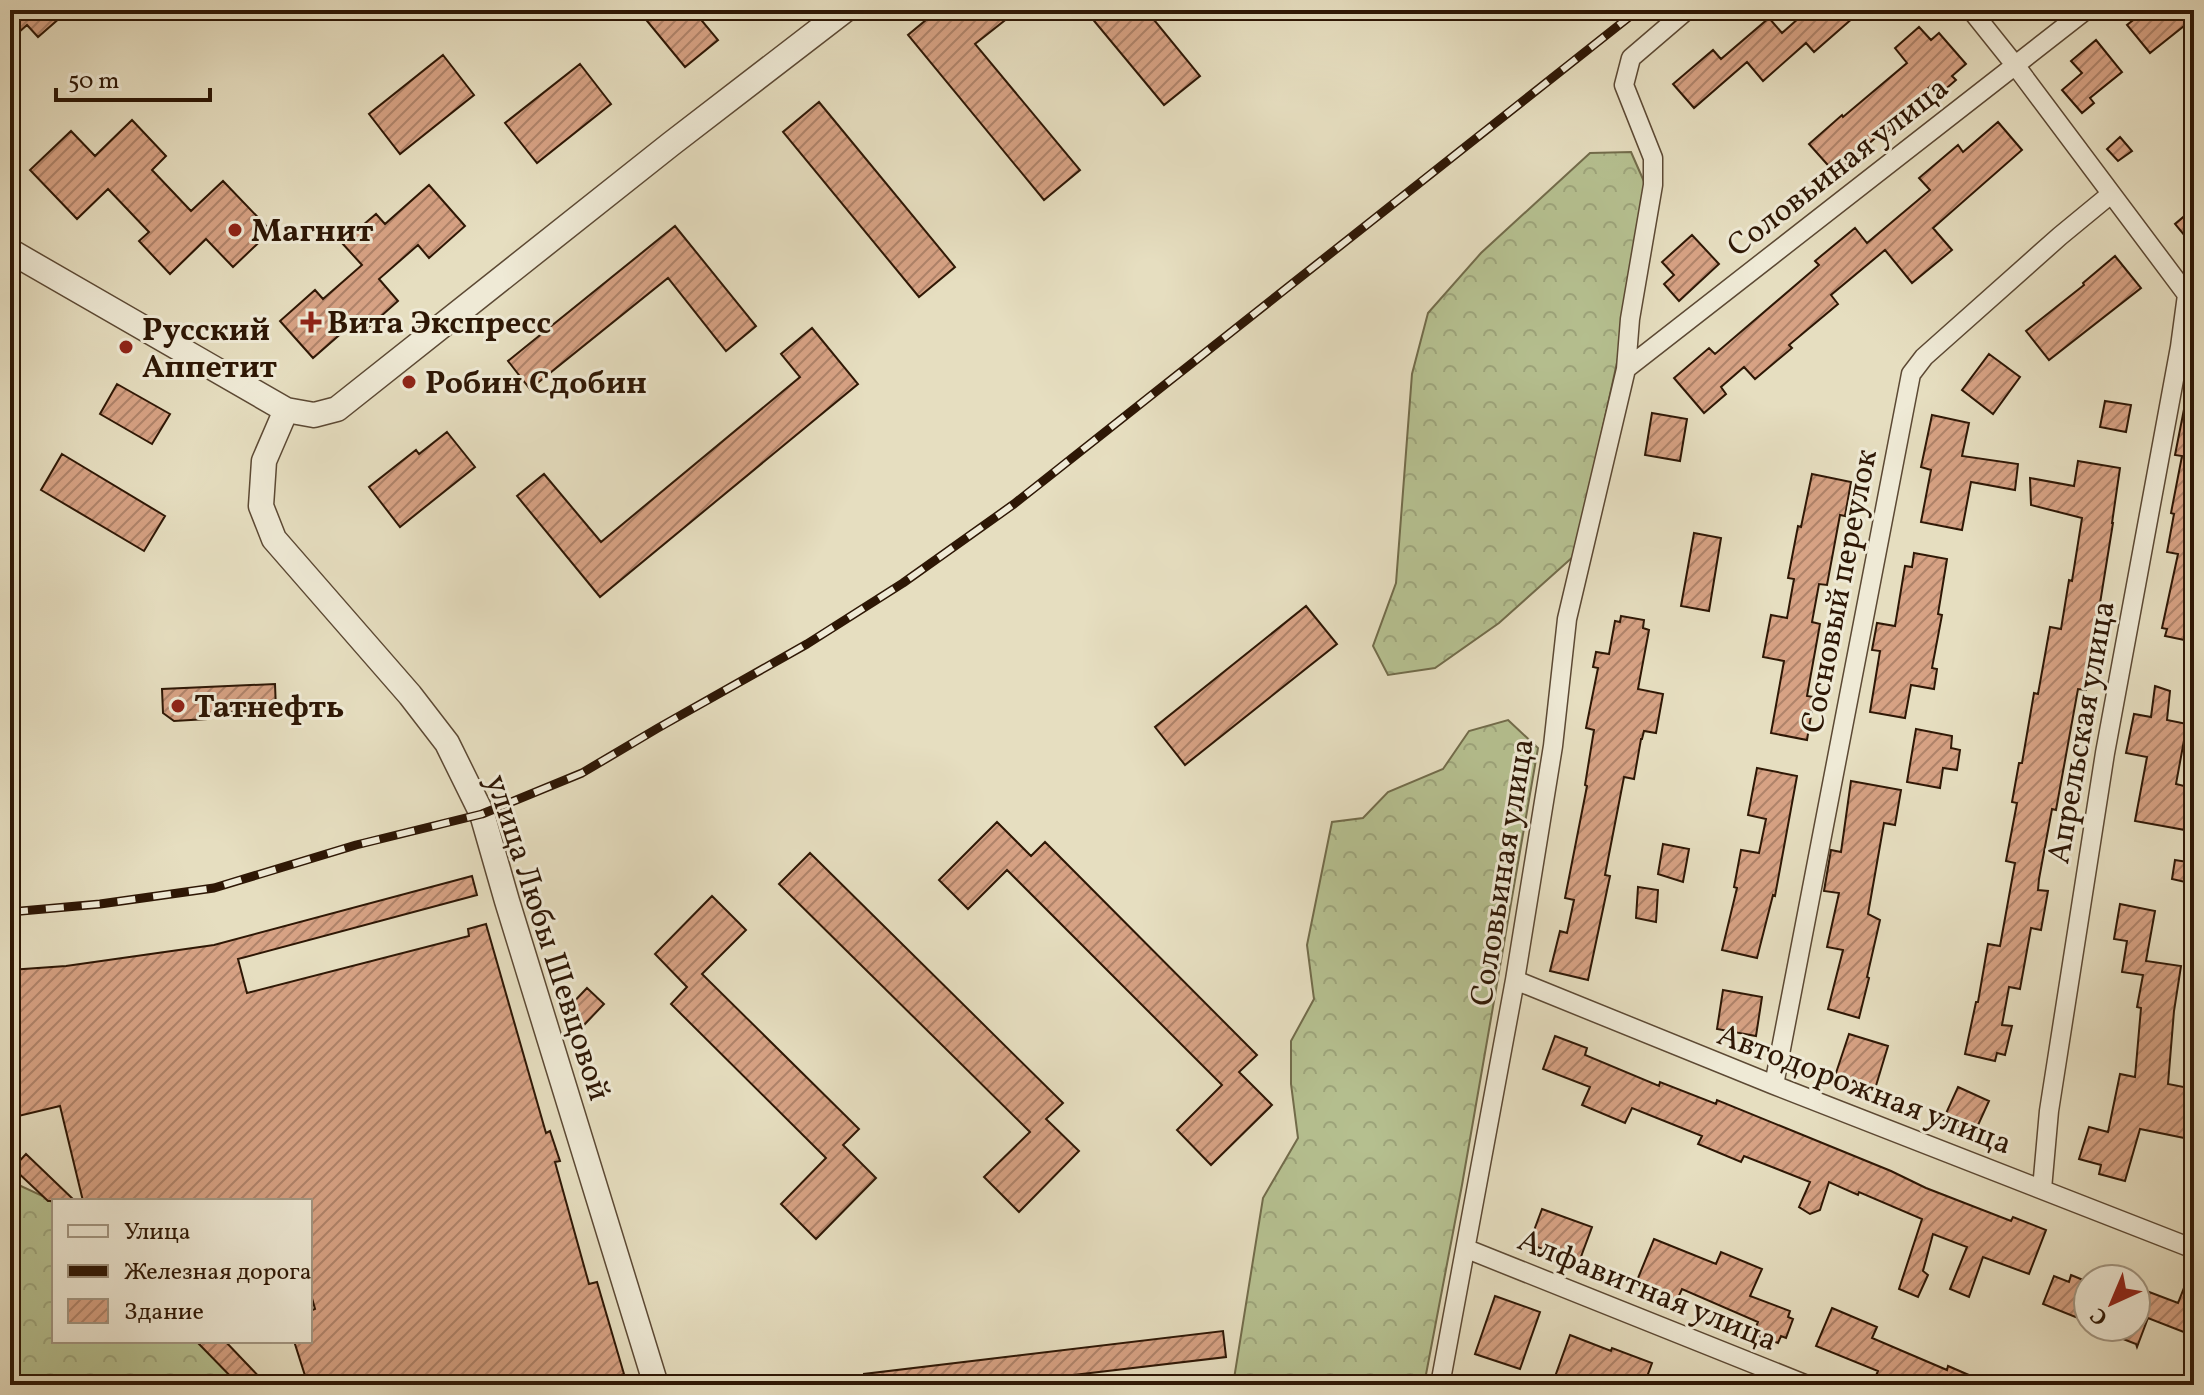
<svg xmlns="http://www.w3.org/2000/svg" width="2204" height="1395" viewBox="0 0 2204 1395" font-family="Vollkorn,serif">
  <defs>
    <pattern id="forest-crowns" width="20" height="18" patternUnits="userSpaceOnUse" patternTransform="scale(2)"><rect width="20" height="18" fill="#b6c191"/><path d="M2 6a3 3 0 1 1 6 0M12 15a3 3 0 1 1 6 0" fill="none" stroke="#9da57c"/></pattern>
    <pattern id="building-hatch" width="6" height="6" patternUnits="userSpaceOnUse" patternTransform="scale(2)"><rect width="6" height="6" fill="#d7a284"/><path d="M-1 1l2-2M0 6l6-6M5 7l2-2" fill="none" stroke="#af836a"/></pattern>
  </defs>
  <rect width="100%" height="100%" fill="#e6dec0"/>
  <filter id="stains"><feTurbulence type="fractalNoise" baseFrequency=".0025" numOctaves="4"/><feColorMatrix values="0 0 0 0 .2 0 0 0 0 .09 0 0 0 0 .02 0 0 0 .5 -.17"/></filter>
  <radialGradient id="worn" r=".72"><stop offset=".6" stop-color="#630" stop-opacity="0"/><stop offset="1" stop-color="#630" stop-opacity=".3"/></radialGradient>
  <path fill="url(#forest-crowns)" stroke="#726c4b" stroke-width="2" d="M1631,152L1646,186L1623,335L1575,555L1499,623L1435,668L1388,675L1373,646L1396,583L1412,374L1428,313L1481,253L1590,153Z
    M1508,720L1538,748L1462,1185L1424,1385H1233L1263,1198L1298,1138L1291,1084V1041L1314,999L1307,945L1332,822L1363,818L1388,792L1443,769L1469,731Z
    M10,1181L47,1198L54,1204V1341H199L241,1385H10Z"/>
  <path fill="url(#building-hatch)" stroke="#2e1705" stroke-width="2" d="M10,10H69L38,37L27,25L10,40Z
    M638,10H693L718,40L685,67Z
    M938,10H1018L975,44L1080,170L1044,200L908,35Z
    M1085,10H1146L1200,76L1164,105Z
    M1808,10H1862L1814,52L1806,43L1763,81L1747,62L1694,108L1673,84L1713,50L1721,59L1769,18L1782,33Z
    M2146,10H2194V18L2150,53L2127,25Z
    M1919,27L1931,40L1939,33L1966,64L1952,76L1956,80L1941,93L1933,84L1908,106L1913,112L1883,136L1881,133L1835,173L1809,144L1842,115L1843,117L1907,63L1895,48Z
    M2096,40L2122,72L2090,98L2094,103L2082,113L2062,90L2082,73L2071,61Z
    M443,55L474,95L400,154L369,114Z
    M580,64L611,104L537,163L505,123Z
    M819,102L955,267L919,297L783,132Z
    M132,120L166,156L152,170L191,211L223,181L271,231L233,267L206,239L170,274L139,241L149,232L108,189L77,219L30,170L71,131L95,156Z
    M1998,122L2022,150L1933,228L1952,250L1912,283L1885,250L1831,295L1838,304L1789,345L1792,348L1755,379L1744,367L1721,387L1726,394L1704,413L1674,378L1709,348L1715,354L1819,265L1815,261L1855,228L1867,243L1930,190L1919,178L1958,145L1963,152Z
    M2120,137L2132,151L2118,161L2107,149Z
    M429,185L465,226L429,258L418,245L379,279L398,301L361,334L352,324L313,358L280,321L315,290L323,299L362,265L342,243L376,214L385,224Z
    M2194,208V247L2175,224Z
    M675,226L756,326L726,351L668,278L530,389L508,361Z
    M1692,235L1719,264L1679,301L1664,284L1674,275L1662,262Z
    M2115,256L2141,288L2049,360L2026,331L2084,285L2083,283Z
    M812,328L858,384L600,597L517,496L544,474L601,542L800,377L781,354Z
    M1989,354L2020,377L1993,414L1962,390Z
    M117,384L170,414L152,444L100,414Z
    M2186,399L2194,400V642L2165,636L2167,629L2162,628L2178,554L2167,552L2174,514L2171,513L2182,456L2175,455Z
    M2105,401L2131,405L2126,432L2100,427Z
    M1652,413L1687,419L1680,461L1645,455Z
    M1932,415L1969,423L1962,456L2018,464L2015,490L1971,482L1962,530L1921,522L1931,470L1921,467Z
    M447,432L475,467L400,527L369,487L416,450L419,454Z
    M62,454L165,516L144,551L41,490Z
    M2078,461L2120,468L2112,523H2113L2086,690L2078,689L2056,810L2052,809L2039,879L2038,890L2048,891L2041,930L2031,928L2020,989L2009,987L2002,1025L2012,1026L2005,1055L1997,1053L1995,1061L1965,1054L1976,1002H1978L1988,944L2000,946L2015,863L2006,861L2017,803L2012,802L2019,763H2022L2034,693L2038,694L2050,627L2061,629L2069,580L2072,581L2082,518L2031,505L2030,478L2074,486Z
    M1812,474L1851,482L1845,516L1840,515L1827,585L1819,584L1812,622L1820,624L1807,696L1814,697L1807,740L1771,733L1784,661L1763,657L1771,615L1787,618L1794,579L1788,578L1798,526L1801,527Z
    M1694,533L1721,538L1709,611L1681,606Z
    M1914,553L1947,559L1938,614L1942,615L1932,668L1937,669L1934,689L1911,685L1905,718L1870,712L1880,651L1872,650L1877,623L1895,626L1905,566L1912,567Z
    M1306,606L1337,644L1185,765L1155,727Z
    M1621,616L1644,620L1643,628L1649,630L1638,689L1663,694L1656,733L1644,731L1642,739H1641L1634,779L1624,777L1605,875L1610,876L1588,980L1550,971L1560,931L1567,933L1574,900L1565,898L1587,786L1585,785L1594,730L1586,728L1598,668L1593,667L1596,652L1609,654L1615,621L1620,622Z
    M275,684L276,710L207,713V719L174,721L163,713L162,689Z
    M2155,686L2170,691L2167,720L2187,724L2176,784L2192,788L2185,830L2135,821L2147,757L2126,753L2134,714L2151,717Z
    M1916,729L1952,736L1951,748L1960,750L1957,770L1943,768L1940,788L1907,782Z
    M1757,768L1797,776L1775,896L1773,895L1757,958L1722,950L1737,888L1734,887L1741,850L1759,853L1766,819L1748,815Z
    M1851,781L1901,790L1895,825L1884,823L1868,914L1880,920L1867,977L1869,978L1859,1018L1828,1009L1843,950L1827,947L1839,893L1824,891L1831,850L1841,852Z
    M997,822L1031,856L1045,842L1257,1055L1239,1072L1272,1105L1211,1165L1177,1130L1222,1085L1007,870L968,909L939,880Z
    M1663,844L1689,849L1683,882L1658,874Z
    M810,853L1063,1103L1046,1119L1079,1151L1019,1212L984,1177L1030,1132L779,884Z
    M2175,860L2194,863V884L2172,879Z
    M472,876L477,895L238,959L247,993L469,936L468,929L486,924L546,1133L550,1131L560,1161L555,1162L589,1284L597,1282L624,1374L590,1385H308L294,1341H310V1311L315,1309L310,1291V1201H83L60,1106L10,1118V970L66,966L214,945Z
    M1638,887L1658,890L1656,922L1636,918Z
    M712,896L746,930L702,974L859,1129L843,1145L876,1178L816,1239L781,1204L826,1158L671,1004L687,987L655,954Z
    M2120,904L2155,911L2146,961L2181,966L2174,1011L2168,1084L2194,1089V1140L2140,1129L2125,1181L2099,1174L2101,1165L2079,1159L2089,1127L2108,1132L2120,1074L2135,1077L2141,1008L2137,1007L2143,975L2122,972L2127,941L2114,939Z
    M587,988L604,1004L584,1025L567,1009Z
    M1723,990L1762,997L1756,1036L1717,1029Z
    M1849,1034L1888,1046L1875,1089L1835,1076Z
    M1555,1036L1587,1048L1585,1055L1659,1086L1660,1082L1716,1104L1717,1100L1891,1171L1926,1188L2011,1221L2013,1217L2046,1230L2029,1274L1983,1257L1969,1297L1950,1289L1967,1247L1933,1234L1923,1271L1928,1275L1918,1297L1899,1289L1922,1219L1859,1192L1858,1195L1829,1182L1820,1210L1810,1214L1799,1207L1810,1182L1744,1156L1741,1162L1698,1144L1702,1136L1632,1108L1625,1123L1582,1105L1590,1087L1543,1069Z
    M1958,1087L1989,1101L1974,1134L1943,1120Z
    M26,1154L75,1201H48L13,1168Z
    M1542,1209L1592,1227L1579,1262L1529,1244Z
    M1654,1239L1716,1264L1721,1252L1762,1269L1750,1296L1790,1311L1788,1317L1793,1319L1786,1338L1781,1336L1778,1343L1753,1334L1758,1322L1682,1289L1677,1300L1636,1283Z
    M2193,1265L2194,1336L2148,1318L2137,1347L2136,1344L2095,1328L2136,1327V1287L2178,1303Z
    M2071,1275L2088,1282V1322L2043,1304L2054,1276L2069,1282Z
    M1495,1296L1540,1312L1520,1369L1475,1354Z
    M1832,1308L1877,1327L1872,1338L1947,1370L1948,1366L1992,1385H1872L1878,1371L1816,1346Z
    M1223,1331L1226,1357L989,1385H865L864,1374Z
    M1570,1335L1611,1351L1612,1348L1652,1363L1644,1385H1552Z
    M196,1341H225L267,1385H239Z"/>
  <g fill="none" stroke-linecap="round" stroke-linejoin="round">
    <g stroke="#5c4934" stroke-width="21">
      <path id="minor" d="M1971,10L2015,65L2194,304
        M1626,369L2086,10
        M1515,980L1774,1085L2194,1249
        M1774,1085L1911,374L1924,357L2060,236L2111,194
        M2042,1189L2049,1111L2105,753L2180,347L2187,295L2194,290
        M1467,1249L1807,1385
        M1440,1385L1515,980L1553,746L1567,619L1626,369L1630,319L1653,185V158L1624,85L1631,58L1687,10"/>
    </g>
    <g stroke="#5c4934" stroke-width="27">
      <path id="tertiary" d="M10,251L286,410L314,415L337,409L671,144L845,10
        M286,410L264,461L261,506L274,539L410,695L447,743L482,814L507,901L656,1385"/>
    </g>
    <use href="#minor" stroke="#efead6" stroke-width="18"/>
    <use href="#tertiary" stroke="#efead6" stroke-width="24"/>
    <g stroke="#2e1705" stroke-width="9">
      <path id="rail" d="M10,912L100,904L214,888L356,845L482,814L582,773L658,728L807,644L903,583L1014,504L1638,10"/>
    </g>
    <use href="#rail" stroke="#efead6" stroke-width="6" stroke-dasharray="18" stroke-linecap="butt"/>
  </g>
  <g fill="#8f2418" stroke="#efead6" stroke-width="3">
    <circle cx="235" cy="230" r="8"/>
    <path d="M307 310h8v8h8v8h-8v8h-8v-8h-8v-8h8z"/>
    <circle cx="126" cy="347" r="8"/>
    <circle cx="409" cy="382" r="8"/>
    <circle cx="178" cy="706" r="8"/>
  </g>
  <g text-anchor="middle" stroke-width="6" stroke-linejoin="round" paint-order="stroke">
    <g font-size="32" fill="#2e1705" stroke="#efead6">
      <text transform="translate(1837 166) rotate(-38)" y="11">Соловьиная улица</text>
      <text transform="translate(1838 591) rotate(-79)" y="11">Сосновый переулок</text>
      <text transform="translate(2080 732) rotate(-80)" y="11">Апрельская улица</text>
      <text transform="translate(1501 872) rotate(-81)" y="11">Соловьиная улица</text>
      <text transform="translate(549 937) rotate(72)" y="11">улица Любы Шевцовой</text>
      <text transform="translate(1865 1088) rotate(21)" y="11">Автодорожная улица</text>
      <text transform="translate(1648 1289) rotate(22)" y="11">Алфавитная улица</text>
    </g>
    <g font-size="32" font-weight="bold" fill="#2e1705" stroke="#efead6" text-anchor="start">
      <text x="251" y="241">Магнит</text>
      <text x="327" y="333">Вита Экспресс</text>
      <text x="142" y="340">Русский<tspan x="142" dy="37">Аппетит</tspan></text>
      <text x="425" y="393">Робин Сдобин</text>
      <text x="194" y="717">Татнефть</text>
    </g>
  </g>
  <rect width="2204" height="1395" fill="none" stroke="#e6dec0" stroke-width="40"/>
  <rect x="12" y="12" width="2180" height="1371" fill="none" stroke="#2e1705" stroke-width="4"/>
  <rect x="20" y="20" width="2164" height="1355" fill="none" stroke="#2e1705" stroke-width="2"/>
  <rect x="52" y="1199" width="260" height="144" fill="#efead6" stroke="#a29682" stroke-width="2"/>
  <rect x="68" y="1225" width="40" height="12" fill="#efead6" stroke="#a29682" stroke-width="2"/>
  <text x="124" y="1239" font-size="24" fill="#2e1705">Улица</text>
  <rect x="68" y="1265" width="40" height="12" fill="#2e1705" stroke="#a29682" stroke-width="2"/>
  <text x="124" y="1279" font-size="24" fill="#2e1705">Железная дорога</text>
  <rect x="68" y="1299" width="40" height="24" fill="url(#building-hatch)" stroke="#a29682" stroke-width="2"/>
  <text x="124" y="1319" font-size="24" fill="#2e1705">Здание</text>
  <g transform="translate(2112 1303) rotate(224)"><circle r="38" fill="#efead6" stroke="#a29682" stroke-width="2"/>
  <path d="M0-6L14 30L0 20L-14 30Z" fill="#8f2418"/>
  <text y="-12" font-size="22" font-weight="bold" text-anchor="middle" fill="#2e1705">С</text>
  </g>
  <path d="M56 88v12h154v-12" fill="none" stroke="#2e1705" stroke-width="4"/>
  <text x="68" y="88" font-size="24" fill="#2e1705" stroke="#efead6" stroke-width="6" paint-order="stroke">50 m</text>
  <rect width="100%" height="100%" filter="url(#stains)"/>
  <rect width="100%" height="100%" fill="url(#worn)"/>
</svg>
